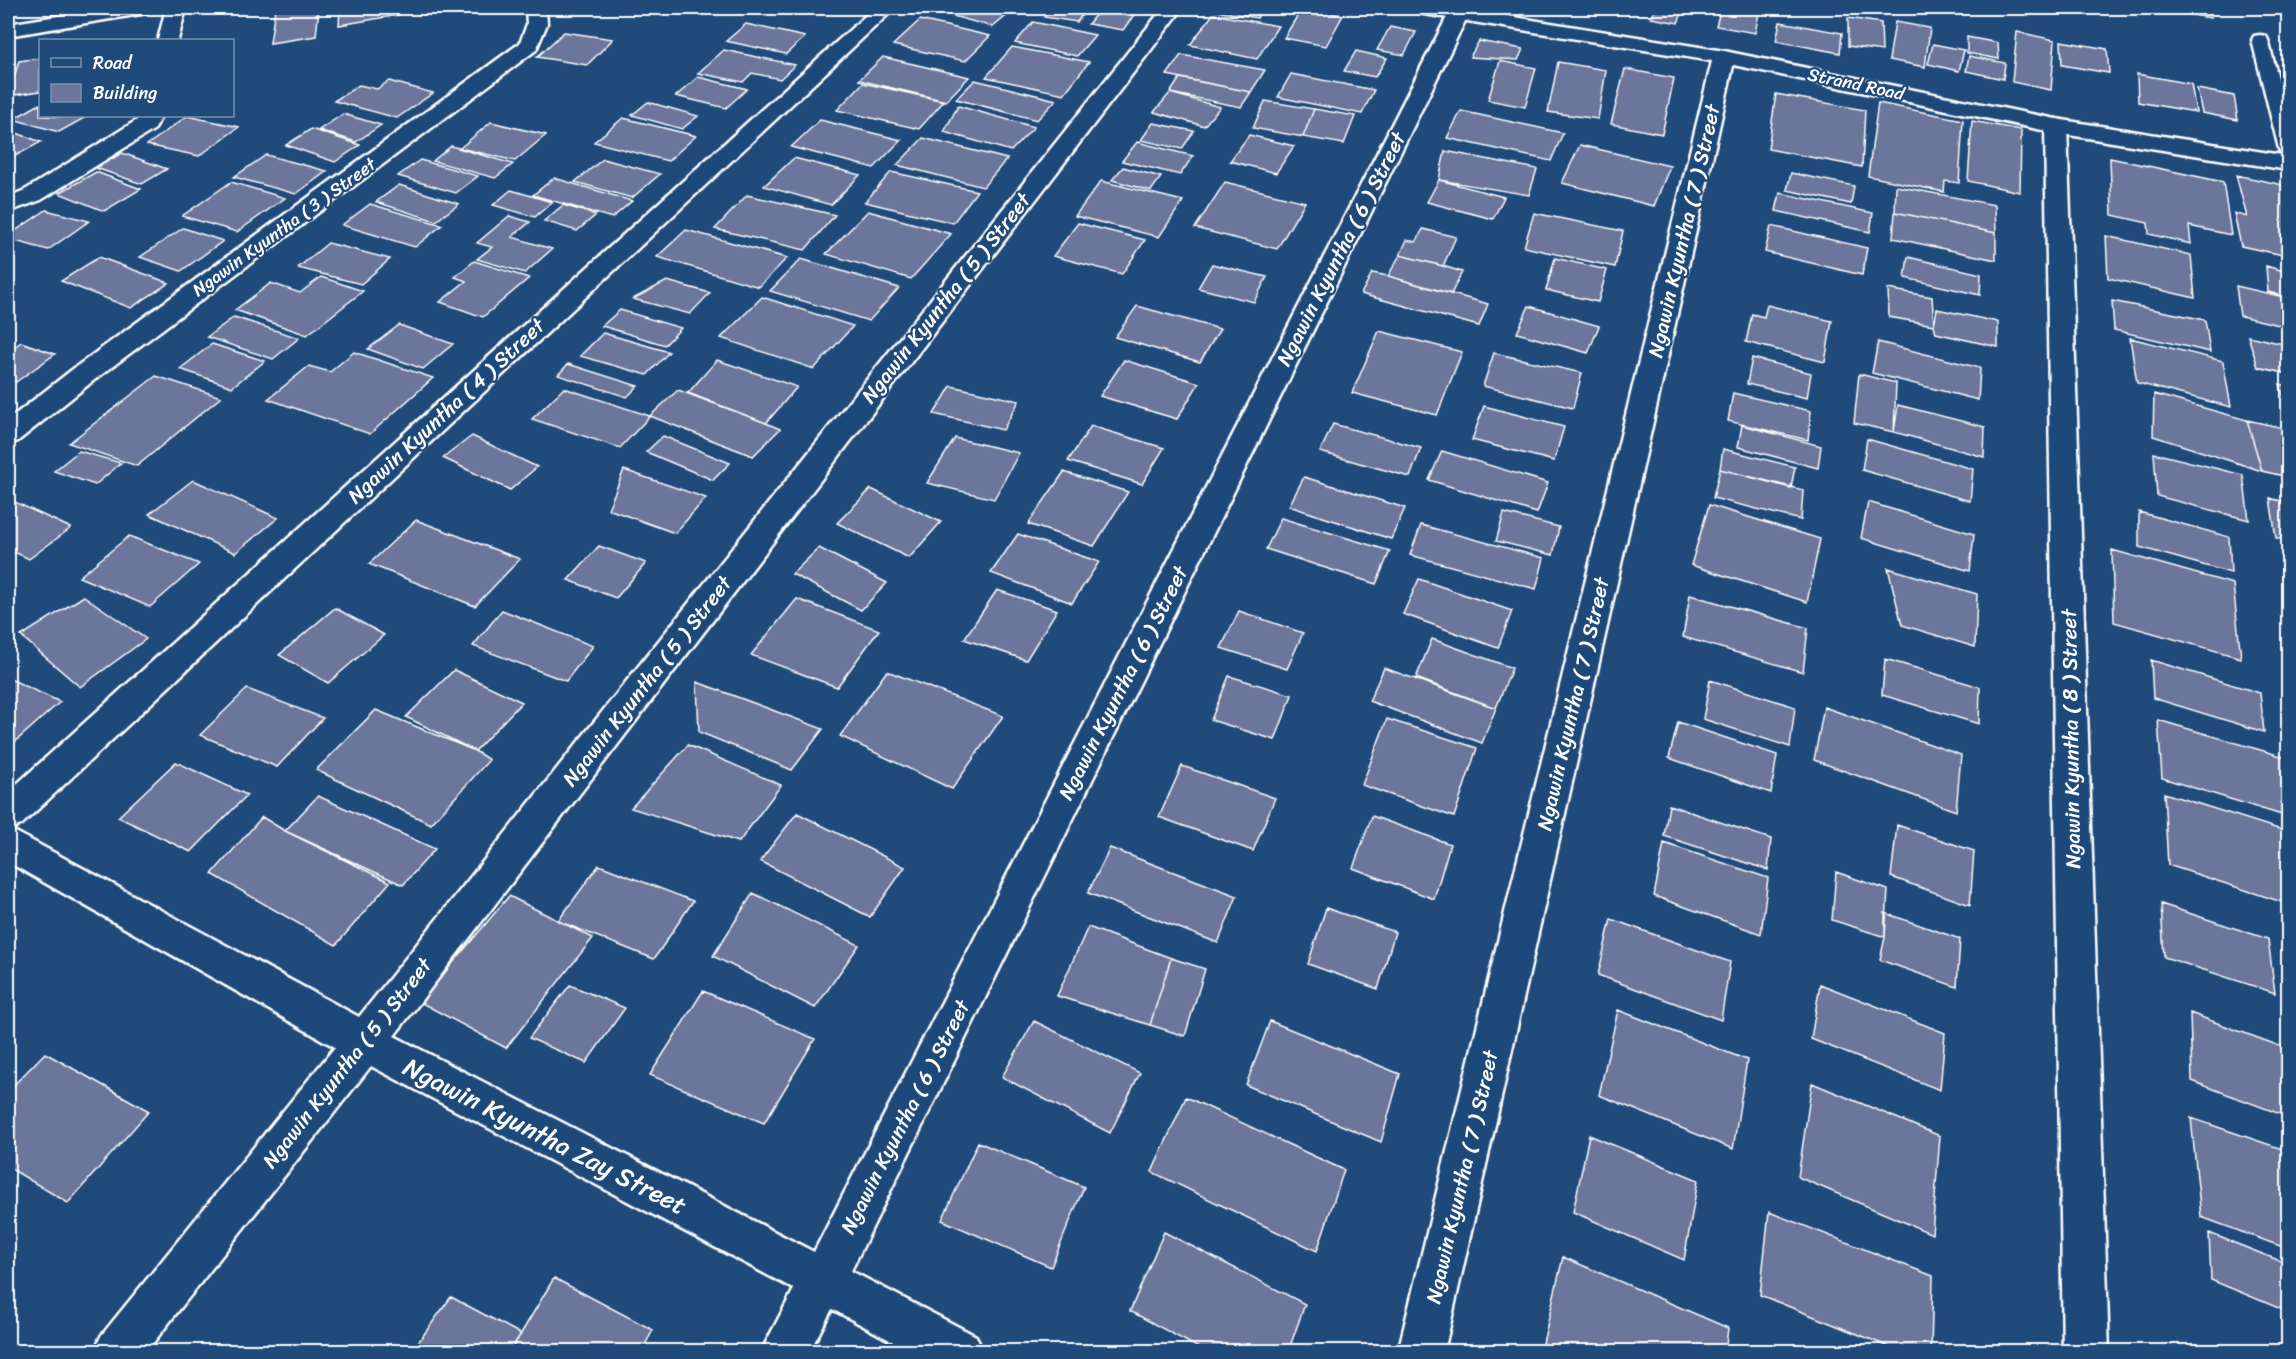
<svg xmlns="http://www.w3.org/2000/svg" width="2296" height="1359" viewBox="0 0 2296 1359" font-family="Sriracha,sans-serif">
  <rect width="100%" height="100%" fill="#1f4a7a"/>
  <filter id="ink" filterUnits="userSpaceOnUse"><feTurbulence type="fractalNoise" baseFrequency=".0167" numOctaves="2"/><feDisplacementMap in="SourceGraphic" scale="12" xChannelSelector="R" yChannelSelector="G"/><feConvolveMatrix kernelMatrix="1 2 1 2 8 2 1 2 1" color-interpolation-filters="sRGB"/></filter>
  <g filter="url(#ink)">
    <path fill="#6c749a" stroke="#fff" stroke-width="1.5" d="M285,8H319L316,36L270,43L275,9Z
      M340,8H398L399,15L339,25Z
      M943,8H996L1011,12L993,27L938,12Z
      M1051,8H1087L1077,22L1044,17Z
      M1101,8H1139L1123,30L1088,24Z
      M1200,8H1263L1257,18Z
      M1302,8L1343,15L1326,46L1284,38Z
      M1656,8H1684L1678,23L1651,18Z
      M1721,8H1760L1755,33L1716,26Z
      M2151,8H2209L2211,18Z
      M1213,14L1278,26L1257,59L1190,45Z
      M1848,18L1881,23L1882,51L1848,46Z
      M920,20L990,36L965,61L893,45Z
      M1033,22L1095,35L1077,56L1015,43Z
      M1780,22L1842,33L1840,53L1776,41Z
      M1895,22L1930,28L1925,67L1889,60Z
      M746,24L805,37L786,54L726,41Z
      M1390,27L1416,32L1404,55L1377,50Z
      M564,32L613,39L587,65L537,57Z
      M2017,32L2055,40L2051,90L2012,82Z
      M1967,37L1998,43L1999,59L1967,53Z
      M1479,41L1523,49L1518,60L1470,57Z
      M2061,41L2107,49L2109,73L2062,65Z
      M1933,44L1964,50L1959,71L1928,64Z
      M1012,47L1089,62L1064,94L986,77Z
      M724,50L795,65L780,79L752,73L743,82L698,73Z
      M1356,51L1387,58L1375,77L1344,71Z
      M1181,55L1265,70L1251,92L1167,75Z
      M1969,56L2005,63L2003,79L1966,71Z
      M883,57L969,77L946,101L859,80Z
      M40,58V91L8,96L19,61Z
      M1500,61L1536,68L1525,107L1488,100Z
      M1558,62L1606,70L1598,119L1548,112Z
      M1625,69L1674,78L1662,134L1611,124Z
      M1291,74L1374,90L1362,114L1278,97Z
      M2137,74L2191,84L2196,112L2138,102Z
      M698,77L747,89L726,108L676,96Z
      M1180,78L1251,92L1241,107L1170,93Z
      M975,80L1056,100L1037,120L956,99Z
      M389,81L433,93L397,118L334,101L359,85L377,89Z
      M863,83L944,101L919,129L837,110Z
      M2197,89L2234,96L2238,120L2202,113Z
      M1170,93L1220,107L1204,126L1154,112Z
      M1776,94L1865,110L1862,167L1768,149Z
      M1265,101L1314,109L1303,137L1253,128Z
      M648,102L698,116L682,129L632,115Z
      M1878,103L1963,120L1959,183L1945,181L1944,192L1868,176Z
      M40,104V116L86,117L59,132L13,119Z
      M958,106L1034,127L1011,151L944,132Z
      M1314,109L1355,116L1344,144L1303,137Z
      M1461,111L1563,133L1551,161L1447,138Z
      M343,114L381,125L356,142L319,130Z
      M187,116L239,127L199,156L147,145Z
      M623,118L696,136L668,161L594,142Z
      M820,120L901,140L874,168L791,147Z
      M1972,121L2021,130L2020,192L1968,181Z
      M491,122L546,135L515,161L460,148Z
      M1153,123L1194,131L1182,149L1141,140Z
      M311,129L360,145L335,162L286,145Z
      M8,130L41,142L8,160Z
      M1249,135L1294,146L1276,173L1230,161Z
      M923,138L1007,159L983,187L897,165Z
      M1137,142L1193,156L1180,175L1122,161Z
      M1580,145L1670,166L1654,206L1562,183Z
      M451,146L513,164L495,178L433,161Z
      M1445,151L1537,169L1529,195L1439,180Z
      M122,153L167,169L142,184L96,168Z
      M266,155L327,171L296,194L234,177Z
      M794,158L860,175L831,205L764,186Z
      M2110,158L2223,182L2231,235L2189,226L2191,244L2149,234L2148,223L2112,215Z
      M603,159L660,174L632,198L575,182Z
      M420,160L478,176L456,193L398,176Z
      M1123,167L1161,177L1151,191L1112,180Z
      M96,172L141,189L104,211L59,193Z
      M891,172L977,191L953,223L865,202Z
      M1791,173L1854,186L1851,204L1787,190Z
      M2236,175L2288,186V256L2241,246L2234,213L2247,217Z
      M554,178L632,201L612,218L533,195Z
      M1439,180L1504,197L1493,219L1427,202Z
      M1101,181L1183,201L1159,237L1075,216Z
      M231,182L285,198L237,232L182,216Z
      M1225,182L1305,202L1277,249L1195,228Z
      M399,185L459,204L436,221L376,202Z
      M1896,186L1995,205L1996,233L1895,212Z
      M511,190L552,202L535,217L493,205Z
      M1780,193L1873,213L1870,232L1776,211Z
      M747,195L835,215L805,250L715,229Z
      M370,204L442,225L415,247L342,225Z
      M563,205L596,215L577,231L544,221Z
      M46,210L89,221L48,250L8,239V236Z
      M868,211L951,234L911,279L826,254Z
      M1895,212L1996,233V260L1893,238Z
      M1534,213L1623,231L1615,267L1524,247Z
      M509,216L530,222L512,237L552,249L525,273L477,259L492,247L477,243Z
      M1078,223L1145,240L1122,274L1053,256Z
      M1771,226L1867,248L1862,275L1765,252Z
      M183,228L223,241L181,271L140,257Z
      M1423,229L1456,237L1443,266L1400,255L1407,240L1416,242Z
      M686,230L787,258L759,287L657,257Z
      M2106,236L2191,255L2195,298L2108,278Z
      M328,243L390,259L361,284L298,268Z
      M1400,255L1443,266L1462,272L1451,294L1388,276Z
      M99,257L169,283L131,308L61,281Z
      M1908,257L1981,274L1980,295L1905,278Z
      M1555,258L1607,270L1598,302L1546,290Z
      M801,259L899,288L869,321L770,291Z
      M474,261L529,278L483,317L440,302L466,281L455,277Z
      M1212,264L1267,277L1254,302L1198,288Z
      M2266,266L2288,272V297L2268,292Z
      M1372,273L1388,276L1488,304L1479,326L1361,294Z
      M321,277L363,291L307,335L235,310L271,283L300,293Z
      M667,281L710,293L690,314L633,299Z
      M2236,286L2288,298V327L2240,316Z
      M1888,289L1932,297L1934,325L1889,317Z
      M762,297L853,326L814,369L721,338Z
      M2112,301L2205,320L2210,352L2114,330Z
      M1767,305L1832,321L1825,362L1746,342L1752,314L1764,317Z
      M1137,306L1220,329L1200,362L1115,337Z
      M1529,306L1599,326L1588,353L1517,333Z
      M1937,309L1998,322V347L1936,333L1934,325Z
      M620,310L681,328L665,345L602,326Z
      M234,317L299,338L273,359L207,337Z
      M399,325L453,344L423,369L368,349Z
      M1379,331L1462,352L1437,415L1352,393Z
      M603,333L669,352L647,375L580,356Z
      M2248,336L2288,345V374L2258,367Z
      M2130,338L2223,361L2231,407L2137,383Z
      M21,342L55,354L16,382L8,379V352Z
      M1878,342L1980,368L1978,400L1872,373Z
      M212,344L265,361L232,387L180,369Z
      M354,352L433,378L370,434L268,399L309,366L330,372Z
      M1494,353L1582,373L1573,408L1483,386Z
      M1752,358L1811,373L1807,398L1747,384Z
      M717,360L797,387L766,423L688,393Z
      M1124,360L1199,383L1177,419L1100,396Z
      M568,364L638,386L627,397L558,375Z
      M1859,374L1896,383L1894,432L1854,423Z
      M156,376L221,397L137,466L69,443Z
      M2280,384L2288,386V415Z
      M951,386L1019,401L1003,430L934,414Z
      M564,388L650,416L620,448L532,419Z
      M678,390L766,423L780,429L753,456L650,416Z
      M1733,393L1811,411L1808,440L1728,421Z
      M2154,394L2247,420L2262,471L2153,436Z
      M1898,405L1985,427L1984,457L1894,432Z
      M1484,406L1564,427L1554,461L1472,440Z
      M2247,420L2288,429V477L2262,471Z
      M1333,424L1421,448L1410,477L1320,452Z
      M1742,425L1821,446L1818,468L1738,447Z
      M1091,426L1164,448L1142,484L1068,461Z
      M472,436L537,467L510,490L443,458Z
      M663,436L730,463L713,480L646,452Z
      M955,438L1019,453L994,499L927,483Z
      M1867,439L1973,469L1970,501L1862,470Z
      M1723,449L1795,467L1791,488L1720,469Z
      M79,451L121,463L95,485L54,471Z
      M1442,451L1548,483L1537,513L1429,480Z
      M2154,453L2243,475L2249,520L2157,496Z
      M1720,469L1803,490L1801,520L1713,498Z
      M624,470L706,498L675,533L608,509Z
      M1064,472L1128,492L1094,546L1028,524Z
      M1304,477L1405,508L1391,539L1289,506Z
      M193,480L278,518L235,553L149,514Z
      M871,489L941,522L909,558L837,523Z
      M2270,498L2288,503V541L2276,538Z
      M8,499L71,528L29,559L8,549Z
      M1868,502L1974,534L1970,571L1861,538Z
      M1709,505L1820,539L1807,602L1691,565Z
      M2139,512L2229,537L2231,573L2139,547Z
      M1504,513L1559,527L1553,555L1496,541Z
      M1281,518L1390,551L1376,584L1266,549Z
      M416,520L520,559L475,606L369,564Z
      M1421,525L1544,558L1536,589L1410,555Z
      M1018,534L1099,562L1072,603L991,573Z
      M129,536L199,564L150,607L79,577Z
      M599,546L646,563L616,598L568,580Z
      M819,548L887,583L861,610L792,574Z
      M2112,550L2233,584L2241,658L2114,622Z
      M1888,568L1977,594L1975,647L1902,625Z
      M1419,579L1512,611L1498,648L1403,614Z
      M997,590L1057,610L1026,660L964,639Z
      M1690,595L1808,628L1803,672L1683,637Z
      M84,596L146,639L80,687L21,636Z
      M797,599L879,630L837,687L751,655Z
      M335,608L384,635L328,683L279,655Z
      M502,610L593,646L566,681L473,646Z
      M1239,611L1303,633L1287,669L1221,648Z
      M1432,639L1512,668L1496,708L1416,678Z
      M1885,659L1980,687L1979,724L1882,695Z
      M2151,660L2260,693L2264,732L2153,698Z
      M1384,668L1496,708L1482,743L1369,701Z
      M454,670L522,702L475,751L406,717Z
      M887,671L1003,716L952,789L840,736Z
      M1229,676L1292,695L1275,740L1211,720Z
      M8,678L60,702L8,748Z
      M1710,680L1795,707L1790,747L1703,719Z
      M697,682L823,729L792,770L699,732Z
      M247,689L323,718L277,767L200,735Z
      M1824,707L1961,755L1956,811L1814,760Z
      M376,710L475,751L489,760L431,824L316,770Z
      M1387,719L1477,748L1454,817L1362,785Z
      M2158,720L2288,758V817L2162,778Z
      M1678,722L1777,755L1771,793L1669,758Z
      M688,745L781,785L739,842L631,808Z
      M176,762L247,795L191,852L118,817Z
      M1182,766L1275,798L1253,851L1159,817Z
      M2164,793L2285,831L2288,859V904L2168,865Z
      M318,796L435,849L403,885L285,831Z
      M1669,805L1771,839L1768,870L1664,836Z
      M797,813L905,867L870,917L760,861Z
      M1372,816L1450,844L1434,899L1353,868Z
      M262,817L285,831L390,882L336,945L212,874Z
      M1897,825L1974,851L1970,905L1891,877Z
      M1664,843L1768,878L1761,934L1654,896Z
      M1110,848L1237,896L1218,943L1088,893Z
      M599,865L693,901L654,959L558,921Z
      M1836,872L1888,890L1885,937L1832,920Z
      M753,893L859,945L815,1008L713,956Z
      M509,896L593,938L506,1048L420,1002Z
      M2161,904L2268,939L2275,993L2164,957Z
      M1326,908L1395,932L1378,989L1308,964Z
      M1885,913L1960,939L1957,987L1880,960L1885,937Z
      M1611,919L1730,962L1721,1020L1598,975Z
      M1088,927L1171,958L1150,1025L1057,996Z
      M1171,958L1205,969L1185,1036L1150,1025Z
      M1820,984L1945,1033L1940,1090L1811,1039Z
      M570,985L625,1008L586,1063L529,1038Z
      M703,991L815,1039L764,1123L650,1075Z
      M1618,1010L1747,1060L1733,1149L1599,1095Z
      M2190,1013L2288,1049V1117L2192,1081Z
      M1034,1021L1140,1073L1110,1133L1002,1077Z
      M1270,1021L1400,1074L1381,1142L1246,1085Z
      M45,1053L149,1111L68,1203L8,1167V1091Z
      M1812,1083L1940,1136L1932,1234L1798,1177Z
      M1186,1097L1344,1170L1317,1251L1152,1172Z
      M2191,1118L2288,1151V1249L2201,1217Z
      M1589,1135L1698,1180L1684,1260L1573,1212Z
      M978,1142L1084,1187L1051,1267L942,1220Z
      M1769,1212L1933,1276L1931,1352H1902L1760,1295Z
      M1164,1232L1305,1304L1288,1352H1206L1130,1311Z
      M2209,1233L2288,1264V1312L2211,1280Z
      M1563,1257L1728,1328L1725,1352H1562L1543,1343Z
      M554,1278L653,1330L641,1352H510Z
      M451,1297L521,1334L509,1352H411Z"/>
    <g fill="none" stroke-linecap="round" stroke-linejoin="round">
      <g stroke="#fff" stroke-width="5">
        <path id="service" d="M1494,8H1510L1502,22L1496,23L1488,18Z
          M2260,35L2266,36L2268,40L2288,116V155L2281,153L2279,149L2252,40L2254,36Z"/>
      </g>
      <g stroke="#fff" stroke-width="5">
        <path id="minor" d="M166,8H186L178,40H158Z
          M526,8H546L547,24L536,50L93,381L18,441L8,444V420L73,369L520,43L527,24Z
          M874,8H895L21,825L10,829L359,1017L1163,8H1183L394,1036L814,1252L1449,13L1452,9H1466L1469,13L851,1271L976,1336L983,1352H912L832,1309L809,1352H761L794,1289L371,1066L146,1352H94L101,1336L335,1047L8,862V792Z
          M1724,51L1731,53L1735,57L1444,1352H1398L1713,57L1717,53Z
          M139,116H161L155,129L41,200L8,212V197L25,190L137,120Z
          M2056,119L2064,121L2067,126L2109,1352H2063L2045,126L2048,121Z"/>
      </g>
      <g stroke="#fff" stroke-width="5">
        <path id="secondary" d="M107,8H151L148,12L141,14L8,36V24Z
          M1414,8H1458L1724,51L2056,119L2288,156V170L2056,133L1724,63L1424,14L1417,12Z"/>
      </g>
      <use href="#service" fill="#1f4a7a" fill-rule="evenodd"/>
      <use href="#minor" fill="#1f4a7a" fill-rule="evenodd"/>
      <use href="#secondary" fill="#1f4a7a" fill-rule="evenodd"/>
    </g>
  </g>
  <g text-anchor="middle" stroke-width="4.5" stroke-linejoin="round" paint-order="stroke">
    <g font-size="18" fill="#fff" stroke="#1f4a7a">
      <text transform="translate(1856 84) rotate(12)" y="6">Strand Road</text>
      <text transform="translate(284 227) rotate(-36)" y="6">Ngawin Kyuntha ( 3 ) Street</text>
    </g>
    <g font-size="21" fill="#fff" stroke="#1f4a7a">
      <text transform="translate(1684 231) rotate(-77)" y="7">Ngawin Kyuntha ( 7 ) Street</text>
      <text transform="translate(1341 249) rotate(-63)" y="7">Ngawin Kyuntha ( 6 ) Street</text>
      <text transform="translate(946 298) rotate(-52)" y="7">Ngawin Kyuntha ( 5 ) Street</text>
      <text transform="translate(446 411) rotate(-43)" y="7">Ngawin Kyuntha ( 4 ) Street</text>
      <text transform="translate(647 681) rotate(-52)" y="7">Ngawin Kyuntha ( 5 ) Street</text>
      <text transform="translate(1123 683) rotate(-63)" y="7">Ngawin Kyuntha ( 6 ) Street</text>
      <text transform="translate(1573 704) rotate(-77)" y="7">Ngawin Kyuntha ( 7 ) Street</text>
      <text transform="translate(2071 739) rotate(-91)" y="7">Ngawin Kyuntha ( 8 ) Street</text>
      <text transform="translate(347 1063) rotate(-52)" y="7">Ngawin Kyuntha ( 5 ) Street</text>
      <text transform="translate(905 1117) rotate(-63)" y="7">Ngawin Kyuntha ( 6 ) Street</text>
      <text transform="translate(1462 1177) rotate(-77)" y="7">Ngawin Kyuntha ( 7 ) Street</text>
    </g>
    <g font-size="26" fill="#fff" stroke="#1f4a7a">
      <text transform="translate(545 1136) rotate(27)" y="9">Ngawin Kyuntha Zay Street</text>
    </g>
  </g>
  <rect width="2296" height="1359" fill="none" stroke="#1f4a7a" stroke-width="30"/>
  <rect x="15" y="15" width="2266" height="1329" fill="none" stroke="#fff" stroke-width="2" filter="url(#ink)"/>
  <rect x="39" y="39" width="195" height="78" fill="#1f4a7a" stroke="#7992af" stroke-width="1.5"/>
  <rect x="51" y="58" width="30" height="9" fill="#1f4a7a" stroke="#7992af" stroke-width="1.5"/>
  <text x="93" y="69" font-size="18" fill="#ffffff">Road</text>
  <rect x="51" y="84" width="30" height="18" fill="#6c749a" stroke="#7992af" stroke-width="1.5"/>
  <text x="93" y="99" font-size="18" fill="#ffffff">Building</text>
</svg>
